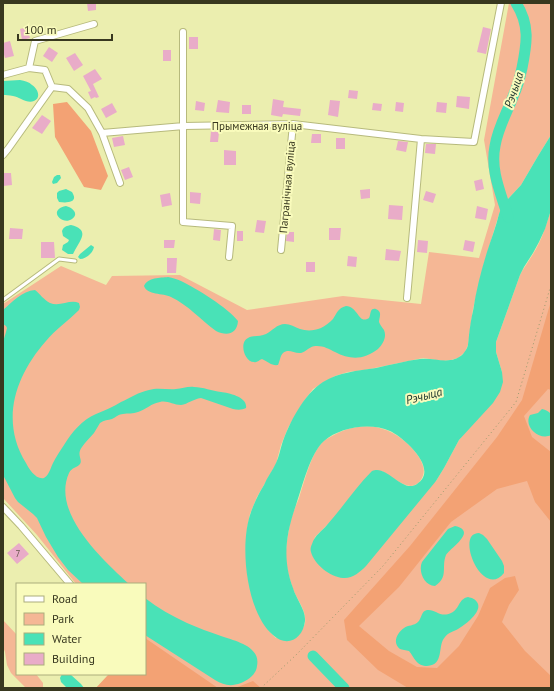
<svg xmlns="http://www.w3.org/2000/svg" width="554" height="691" viewBox="0 0 554 691" font-family="'PT Sans',sans-serif">
  <rect width="100%" height="100%" fill="#ebeeaf"/>
  <path fill="#f5b795" d="M509,3H551V135L538,156L521,185L507,200L499,214L483,267L473,309L468,345L465,352L458,358L451,360L443,361L423,358L365,370L348,372L335,376L324,382L313,389L304,401L296,414L288,428L281,445L276,464L257,497L250,514L247,529L246,545L248,579L263,622L270,632L276,638L297,636C300,632 304,628 305,623C307,611 297,600 293,589C290,581 288,572 286,563C285,552 287,540 289,529C290,519 295,508 299,498C304,483 312,449 325,440C353,422 382,420 408,444C414,450 421,458 423,466C426,474 420,486 411,486C402,486 389,475 382,471L315,537L311,551L436,481L444,468L459,440L468,429L502,372L496,352V342L520,275C524,267 529,261 533,254C542,240 546,225 551,210V688H96L109,674H145V584H76L37,535L3,498V304L61,266L106,285L112,276L180,275L247,310L343,296L421,304L429,252L479,258L495,205L484,140Z
    M3,620L17,635V674H36L43,683V688H26L11,673L7,665L5,652L3,647Z"/>
  <path fill="#f3a274" d="M67,102L91,131L108,176L101,190L84,187L55,137L53,104Z
    M551,301V390L548,389L524,416L532,437L551,452V522L535,502L527,481L497,489L451,522L399,587L359,626L389,651L417,667L437,668L459,646L478,616L490,588L505,578L515,576L519,590L509,605L502,622L525,651L551,676V688H408L378,670L347,640L344,620L410,546L497,437L522,400Z
    M145,638L218,688H96L109,674H145Z
    M253,681L261,688H235Z"/>
  <path fill="#49e2b7" d="M20,80C25,81 29,82 32,85C37,88 42,97 34,101C27,104 20,97 13,96C9,95 6,95 3,95V81Z
    M551,135V210L545,229L539,242L533,253L524,267L520,275L496,342V352L502,372L503,382L500,392L493,403L459,440L444,468L436,481L366,566C360,572 352,579 343,578C330,577 314,564 311,552C310,549 311,546 312,544C315,535 322,531 327,525C343,507 356,487 372,471C374,470 375,470 377,470C390,470 404,493 417,484C440,469 403,437 390,431C370,422 340,427 324,441C310,453 302,488 296,505C286,534 282,559 293,588C296,599 306,610 305,621C303,639 287,648 273,635C246,612 239,544 251,512C254,503 259,493 264,485C267,477 273,470 276,463C279,457 280,450 282,444C289,423 304,394 323,382C339,372 357,371 376,368C390,365 405,361 420,359C434,357 451,366 463,354C465,351 467,349 468,345C468,345 469,336 469,335C470,327 471,319 473,311C476,291 481,271 487,252C491,239 496,227 499,214L502,206L507,200L521,185L538,156Z
    M57,175H60L61,178L57,183L53,184L52,182L54,177Z
    M66,189L72,192C79,203 67,203 59,202L57,198V193L59,191Z
    M66,206C71,207 80,213 72,219C62,226 47,210 66,206Z
    M71,225C90,230 81,239 74,252L73,254H68L62,250L63,245L68,242L69,240L63,236L62,231C64,226 67,226 71,225Z
    M91,245L94,247C93,253 86,259 80,259L78,257L80,254Z
    M168,277C173,278 177,279 181,281C196,288 228,308 238,321C237,335 226,336 216,331C201,320 188,305 171,297C163,293 147,295 144,286C148,277 160,278 168,277Z
    M35,290C40,294 44,300 50,303C60,307 70,299 79,303L80,307L79,310C68,321 55,330 46,341C15,376 0,421 26,463C29,469 36,480 44,478C45,477 47,476 48,474C50,471 51,467 53,463C56,457 60,451 64,445C72,432 82,420 96,414C105,410 113,407 121,402C130,398 139,392 149,390C158,387 167,390 176,389C182,389 188,386 194,387C203,387 212,391 221,392C229,393 248,397 246,408C242,410 238,410 233,409L201,398C193,399 188,404 181,405C173,405 167,400 160,402C152,403 145,410 138,412C133,414 128,413 123,414C119,414 116,417 112,419C108,420 104,420 100,423C98,426 96,430 94,433C90,438 85,442 82,447C76,455 83,459 80,464C77,468 72,467 69,473C51,513 103,560 129,584H83L68,570L58,557L46,537L37,518L33,514L18,502L15,498L3,475V342L6,332L7,328L6,326L3,324V310C12,302 22,291 35,290Z
    M346,306C359,307 358,325 369,318C370,316 370,314 371,311C373,306 381,310 380,315C380,317 379,320 379,322C380,325 382,327 384,330C387,337 383,344 378,349C364,360 350,360 335,352C329,349 324,346 317,346C311,345 307,351 301,353C294,354 289,348 283,353C280,356 280,361 278,365C272,366 268,362 262,359C259,360 257,363 254,362C244,362 239,342 248,338C253,335 260,337 266,334C272,331 277,324 285,324C290,324 295,327 300,329C306,331 314,331 321,328C325,326 330,322 333,319C337,313 338,308 346,306Z
    M542,409C546,410 548,411 551,414V435C540,441 523,427 530,415L538,413Z
    M455,526C478,531 450,548 446,555C441,567 449,577 435,586C424,586 418,571 422,562L448,529Z
    M479,533L483,535L487,539L502,561L504,566V573C486,596 463,552 471,537C473,534 476,533 479,533Z
    M468,597C472,598 476,599 478,604C481,613 465,625 458,629C453,632 449,632 445,637C437,645 445,665 427,666C423,666 418,664 416,661C413,658 412,654 409,651C406,650 402,650 400,649C392,643 397,633 404,628C408,625 414,626 418,622C422,618 421,611 427,610C436,609 440,618 451,613C460,609 458,599 468,597Z
    M145,598C158,608 172,616 187,623C198,628 210,632 221,636C235,641 261,646 257,666C256,675 248,680 241,683C230,687 224,685 215,680L148,637L145,635Z
    M62,674H70L81,684L84,688H67L61,682L60,678Z"/>
  <g fill="none" stroke-linecap="round" stroke-linejoin="round">
    <path stroke="#49e2b7" stroke-width="11" d="M508,217C501,193 490,171 495,146C498,127 508,111 514,94C518,86 520,77 522,68C527,43 530,25 516,3
      M313,656L344,688"/>
  </g>
  <path fill="#e9acc8" d="M87,3H96V10L88,11Z
    M27,27L30,38L22,40L20,29Z
    M483,27L491,29L486,54L477,52Z
    M189,37H198V49H189Z
    M10,41L14,56L5,58L3,51V43Z
    M49,47L58,53L52,62L43,56Z
    M163,50H171V61H163Z
    M75,53L83,65L74,71L66,58Z
    M95,69L102,79L93,84L99,97L96,98L95,97L91,99L88,92L91,91L83,76Z
    M349,90L358,91L357,99L348,98Z
    M457,96L470,97L469,109L456,107Z
    M273,99L284,101L283,107L301,109L300,116L283,114L282,117L271,115Z
    M218,100L230,102L229,113L216,112Z
    M330,100L340,101L338,117L328,115Z
    M196,101L205,103L204,111L195,110Z
    M396,102L404,103L403,112L395,111Z
    M437,102L447,103L446,113L436,112Z
    M112,103L117,112L106,118L101,109Z
    M373,103L382,104L381,111L372,110Z
    M242,105H251V114H242Z
    M42,115L51,121L42,134L32,128Z
    M211,131L219,132L218,142H210Z
    M312,134H321V143H311Z
    M123,136L125,145L114,147L112,138Z
    M336,138H345V149H336Z
    M398,141L408,142L406,152L396,150Z
    M426,144H436L435,154L425,153Z
    M224,150L236,151V165H224Z
    M129,167L133,177L125,180L121,170Z
    M3,173H11L12,185L3,186Z
    M482,179L484,189L476,191L474,181Z
    M370,189V198L361,199L360,190Z
    M426,191L436,194L433,203L423,200Z
    M190,192L201,193L200,204L190,203Z
    M170,193L172,205L162,207L160,195Z
    M389,205L403,206L402,220L388,219Z
    M477,206L488,209L486,220L475,218Z
    M257,220L266,221L264,233L255,232Z
    M10,228L23,229L22,239H9Z
    M329,228H341L340,240H329Z
    M214,229L221,230L220,241L213,240Z
    M237,231H243V241H237Z
    M287,232H294V242L286,241Z
    M164,240H175L174,248H164Z
    M418,240L428,241L427,253L417,252Z
    M465,240L475,242L473,252L463,250Z
    M41,242H54L55,258H41Z
    M386,249L401,251L399,261L385,260Z
    M348,256L357,257L356,267L347,266Z
    M167,258H177L176,273H167Z
    M306,262H315V272H306Z
    M19,543L29,554L17,564L7,553Z"/>
  <g fill="none" stroke-linecap="round" stroke-linejoin="round">
    <g stroke="#b7ba7d" stroke-width="5">
      <path id="lane" d="M3,300L59,259L75,261"/>
    </g>
    <g stroke="#b7ba7d" stroke-width="8">
      <path id="street" d="M183,32V222L232,226L229,257
        M29,68L35,41L94,24
        M3,75L29,68L45,70L52,87
        M52,87L68,89L88,108L102,133L120,183
        M102,133L184,126L293,124L421,139L474,142L501,3
        M3,155L8,149L52,87
        M281,250L293,124
        M407,298L421,139
        M3,507L21,526L70,584"/>
    </g>
    <path stroke="#9a9c6e" stroke-width="1" stroke-dasharray="1 3" stroke-linecap="butt" d="M261,688L296,655L383,566L516,402L551,285"/>
    <use href="#lane" stroke="#fff" stroke-width="3"/>
    <use href="#street" stroke="#fff" stroke-width="6"/>
  </g>
  <g text-anchor="middle" stroke-width="4" stroke-linejoin="round" paint-order="stroke">
    <g font-size="9" fill="#645549">
      <text x="18" y="557">7</text>
    </g>
    <g font-size="11" fill="#38381f" stroke="#f9fbbc">
      <text x="257" y="130">Прымежная вуліца</text>
      <text transform="translate(287 187) rotate(-85)" y="4">Пагранічная вуліца</text>
    </g>
    <g font-size="12" font-style="italic" fill="#203830" stroke="#f9fbbc">
      <text transform="translate(514 90) rotate(-72)" y="4">Рэчыца</text>
      <text transform="translate(424 396) rotate(-14)" y="4">Рэчыца</text>
    </g>
  </g>
  <rect width="554" height="691" fill="none" stroke="#38381f" stroke-width="8"/>
  <rect x="16" y="583" width="130" height="92" fill="#f9fbbc" stroke="#acad7d"/>
  <rect x="24" y="596" width="20" height="6" fill="#ffffff" stroke="#acad7d"/>
  <text x="52" y="603" font-size="12" fill="#38381f">Road</text>
  <rect x="24" y="613" width="20" height="12" fill="#f5b795" stroke="#acad7d"/>
  <text x="52" y="623" font-size="12" fill="#38381f">Park</text>
  <rect x="24" y="633" width="20" height="12" fill="#49e2b7" stroke="#acad7d"/>
  <text x="52" y="643" font-size="12" fill="#38381f">Water</text>
  <rect x="24" y="653" width="20" height="12" fill="#e9acc8" stroke="#acad7d"/>
  <text x="52" y="663" font-size="12" fill="#38381f">Building</text>
  <path d="M18 34v6h94v-6" fill="none" stroke="#38381f" stroke-width="2"/>
  <text x="24" y="34" font-size="12" fill="#38381f" stroke="#f9fbbc" stroke-width="3" paint-order="stroke">100 m</text>
</svg>
